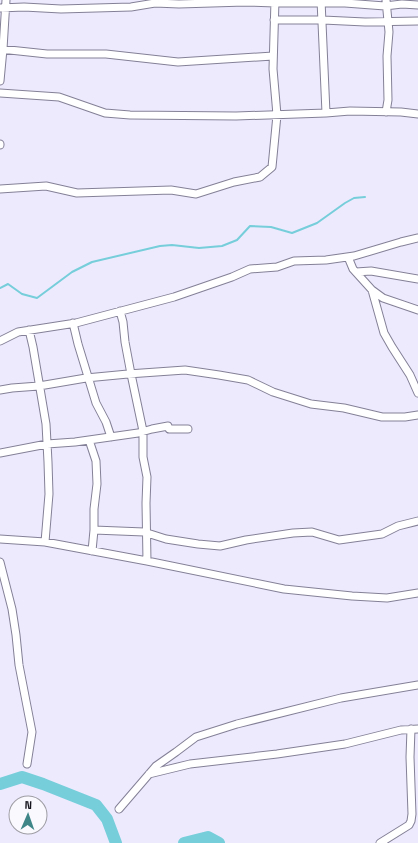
<svg xmlns="http://www.w3.org/2000/svg" width="418" height="843" viewBox="0 0 418 843" font-family="'Space Grotesk',sans-serif">
  <rect width="100%" height="100%" fill="#edeafe"/>
  <g fill="none" stroke-linecap="round" stroke-linejoin="round">
    <path stroke="#76ceda" stroke-width="2" d="M0,288L8,284L22,294L37,298L72,272L92,262L160,246L172,245L199,248L222,246L237,240L250,226L271,227L292,233L317,223L345,203L354,198L365,197"/>
    <path stroke="#76ceda" stroke-width="12" d="M0,784L22,777L43,784L96,805L107,819L116,843
      M184,843L208,837L219,843"/>
    <g stroke="#848097" stroke-width="9">
      <path id="street" d="M321,0L326,113
        M386,0L389,32L387,56L388,100L386,112
        M245,2L275,3H345L385,6L402,4L418,5
        M0,8L24,7L61,9L131,7L155,3L179,4L245,2V0
        M274,20H323L365,22L418,21
        M0,49L47,54H106L178,62L273,56
        M0,81L3,49L6,0
        M0,93L59,97L105,113L130,115L236,116L326,113L350,111L401,112L418,114
        M0,144V145
        M0,189L46,186L77,193L171,190L196,194L234,182L260,177L272,167L277,115L273,69L275,0
        M348,257L353,269L372,290L383,298L418,310
        M356,272L371,271L418,279
        M372,290L384,333L392,347L410,375L418,393
        M120,311L123,322L125,342L131,374L143,431V457L147,477L146,503L147,561
        M73,323L78,344L96,403L106,422L111,437
        M29,330L33,347L46,424L48,462L49,494L45,542
        M0,341L18,332L76,323L174,297L232,277L250,269L277,267L294,261L326,260L354,256L401,242L418,238
        M0,390L12,388L39,386L86,378L128,374L185,370L219,375L248,380L273,392L311,404L344,408L382,417H405L418,415
        M89,440L96,461L97,484L94,509V530L92,551
        M0,453L47,444L75,442L138,433L152,429L168,426L169,429H188
        M94,530L144,532L166,539L198,544L220,546L246,540L293,533L312,532L339,540L382,534L398,526L418,521
        M0,539L45,542L147,561L284,589L352,596L387,598L418,593
        M0,562L12,609L16,635L19,665L32,732L27,764
        M149,774L190,764L277,754L345,744L401,730L418,729
        M119,809L156,766L176,752L196,737L237,724L341,698L418,685
        M380,843L409,825L411,821L412,814L410,757L411,729"/>
    </g>
    <use href="#street" stroke="#fff" stroke-width="7"/>
  </g>
  <g transform="translate(28 815) rotate(2)"><circle r="19" fill="#faf9fe" stroke="#9f9da4"/>
  <path d="M0-3L7 15L0 10L-7 15Z" fill="#3e8688"/>
  <text y="-6" font-size="11" font-weight="bold" text-anchor="middle" fill="#16141d">N</text>
  </g>
</svg>
